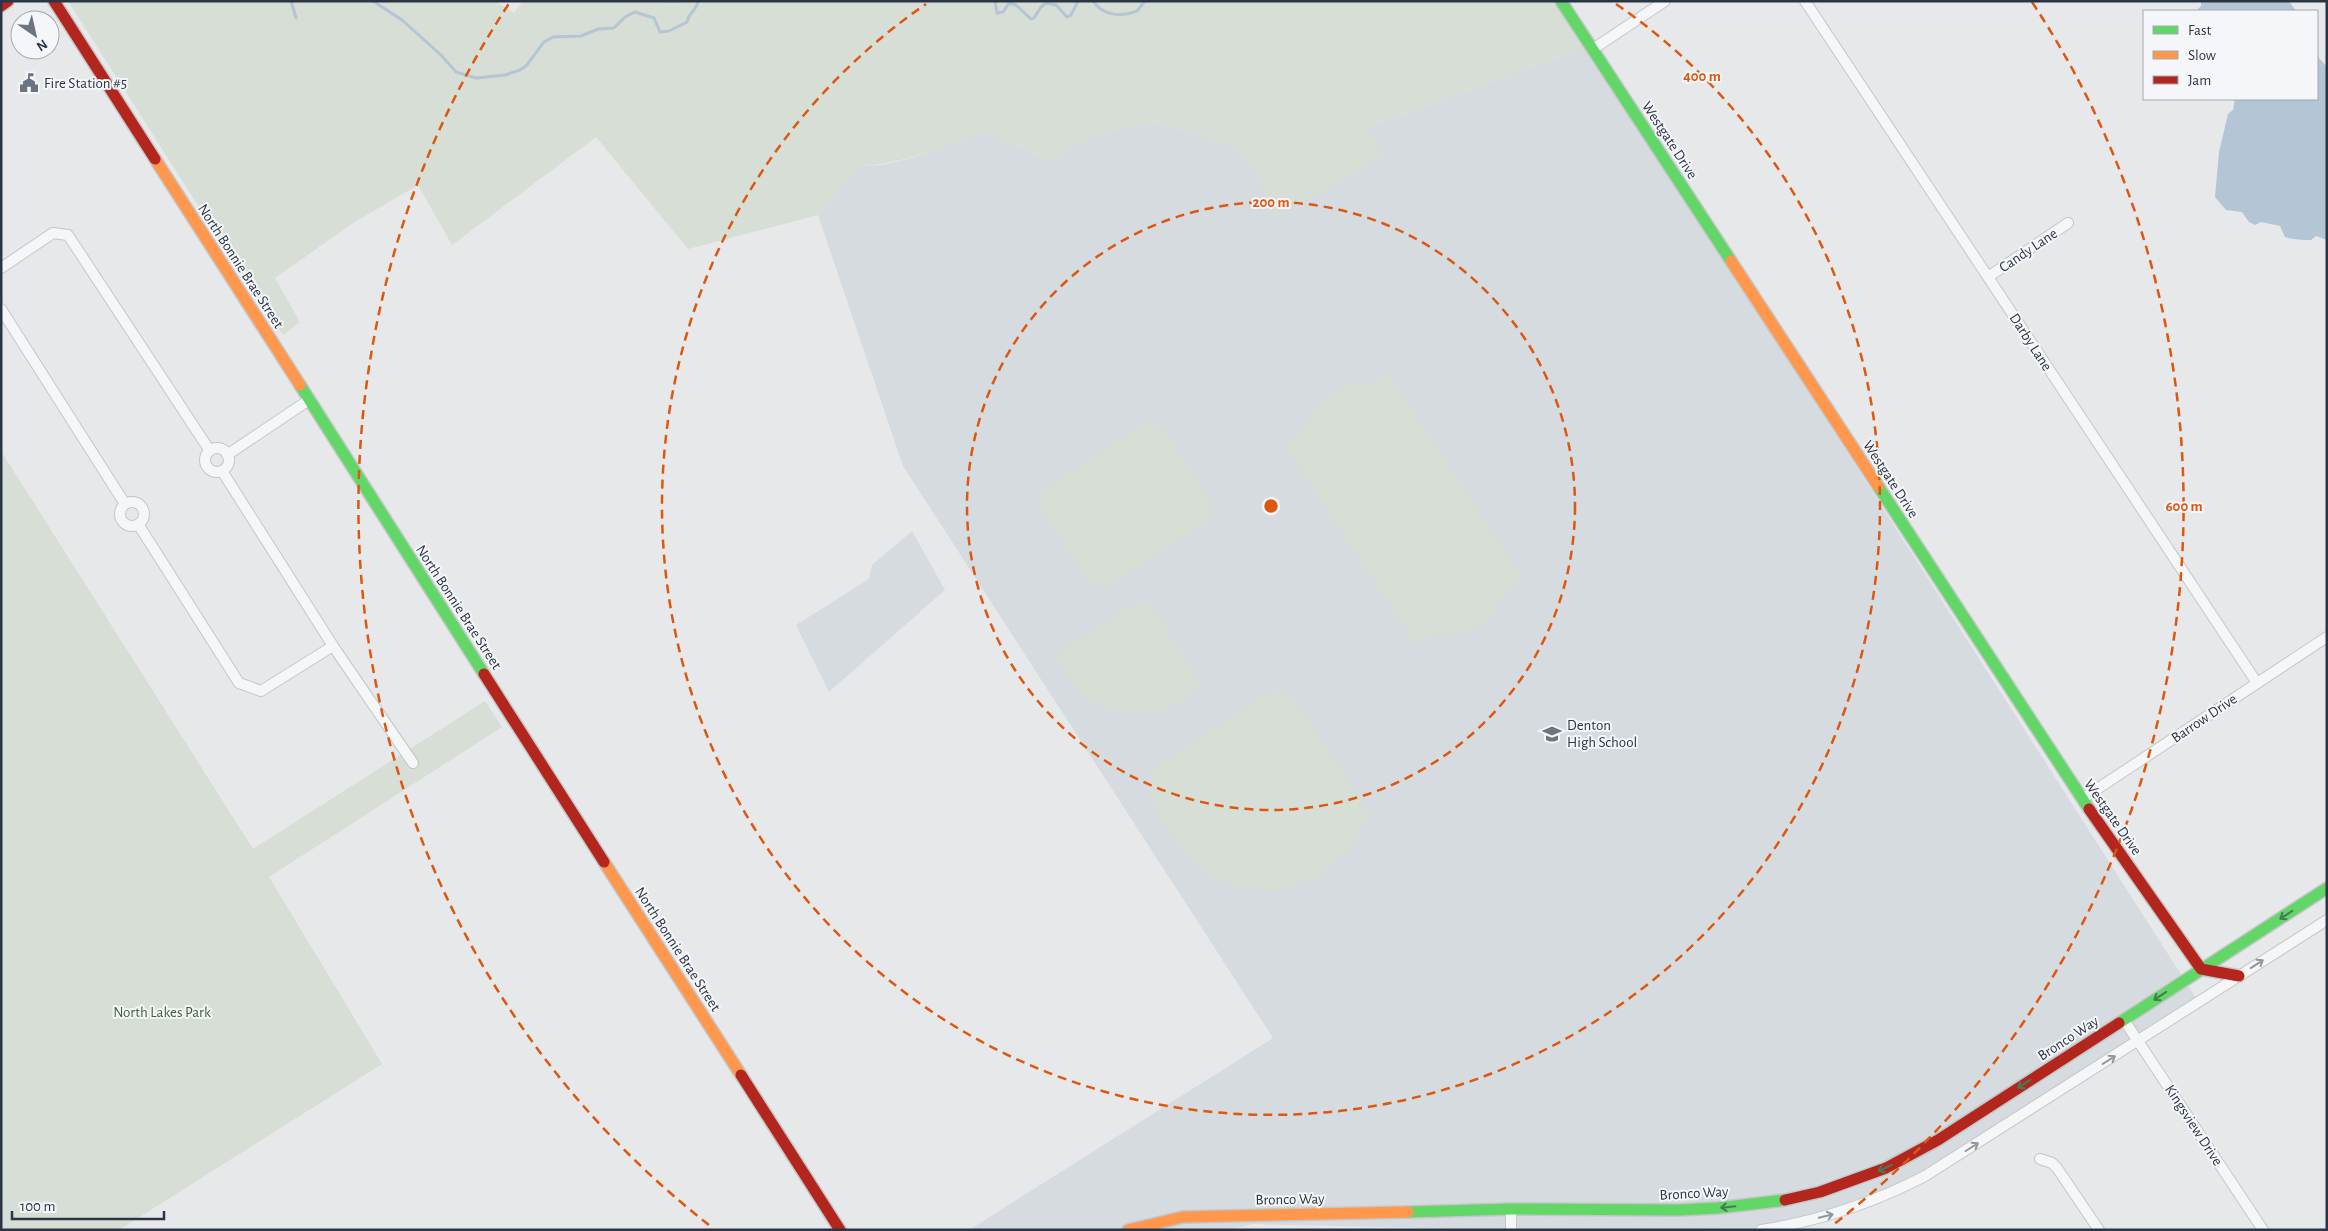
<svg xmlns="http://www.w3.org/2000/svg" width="2328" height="1231" viewBox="0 0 2328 1231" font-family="'Alegreya Sans',sans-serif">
  <rect width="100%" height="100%" fill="#e6e8ea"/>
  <path fill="#d6dbe0" d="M1588,47L2198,1001L1907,1182L1775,1228L1509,1230L1253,1224L1228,1230H969L1273,1038L903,466L818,215L861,166L882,165L912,158L985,132L1052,161L1094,135L1157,122L1234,147L1254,169L1274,216L1384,157L1366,128Z
    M912,531L945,590L829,692L796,625L869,579L872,565Z"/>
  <path fill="#d7ded5" d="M68,1H495L514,13L523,1H1556L1588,47L1366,128L1385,157L1273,217L1254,169L1234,147L1157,122L1094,135L1052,161L985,132C944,147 905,163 861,166L818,215L688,249L596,137L452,245L418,185L356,221L275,278L300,322L283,335L234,262Z
    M1389,373L1523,579L1506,590L1498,607L1487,621L1478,627L1452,636H1433L1417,645L1284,445L1301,433L1317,403L1333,392L1349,386L1361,383L1373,384Z
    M1149,420L1154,428L1160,424L1214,507L1208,511L1213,519L1103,591L1097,582L1091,586L1039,505L1044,502L1038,493Z
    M1,451L253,849L485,701L502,727L269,877L382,1064L119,1230H1Z
    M1139,601L1150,603L1203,686C1192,693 1180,704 1168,708C1139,719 1101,714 1079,690C1069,681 1063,667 1055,655Z
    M1273,689L1291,694L1370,814L1348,853L1316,877L1281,891L1242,888L1213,878L1183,852L1158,817L1152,794L1153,769Z"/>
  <path fill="#b4c5d5" d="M2201,1H2289L2296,11H2196L2201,6Z
    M2317,50L2319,58L2327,67V240L2316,236L2311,240C2301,240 2294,240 2285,237L2280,226L2261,222L2255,225L2249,222L2242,212L2226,210L2215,197L2219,152L2228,114L2233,110L2235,99H2317Z"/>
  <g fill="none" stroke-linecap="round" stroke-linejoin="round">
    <path stroke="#b4c5d5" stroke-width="3" d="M291,1L296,18
      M373,1L402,20L441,55L456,72L476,78L505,75L520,70L526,66L544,42L553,37L581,36L598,29L614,28L625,17L635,12L654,18L660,32L669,31L687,22C688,13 698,9 698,1
      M668,1H677
      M995,1L997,13L1003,12L1009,3L1016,5L1031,19L1034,18L1041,7L1046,3L1056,5L1067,17L1071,15L1078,1
      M1093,1C1103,16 1121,17 1137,11L1145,1"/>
    <g stroke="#c4c6c8" stroke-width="12">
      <path id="street" d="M1805,1L2257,683
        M1593,49L1665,1
        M1,268L53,233L68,235L210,451
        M1988,277L2068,223
        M1,309L125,504
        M205 460a12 12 0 1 1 24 0a12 12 0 1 1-24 0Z
        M227,455L309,400
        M120 514a12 12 0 1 1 24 0a12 12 0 1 1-24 0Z
        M138,524L239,683L261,691L333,646L222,471
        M333,646L413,763
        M2082,799L2327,637
        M2124,1020L2263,1230
        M2040,1159L2052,1163L2057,1168L2099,1230
        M1511,1209V1230
        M1761,1230C1820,1221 1873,1203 1925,1176L2327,920"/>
    </g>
    <g stroke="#c4c6c8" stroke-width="14">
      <path id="fast" d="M1561,1L1731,261
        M300,385L484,674
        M1878,486L2089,809
        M2119,1023L2327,888
        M1408,1212L1511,1209L1678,1210L1718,1208L1785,1200"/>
    </g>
    <g stroke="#c4c6c8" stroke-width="14">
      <path id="slow" d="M155,159L300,385
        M1731,261L1878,486
        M604,862L741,1075
        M1128,1230L1183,1217L1408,1212"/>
    </g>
    <g stroke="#c4c6c8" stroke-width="14">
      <path id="jam" d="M54,1L155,159
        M1,6L8,1
        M484,674L604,862
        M2089,809L2201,969L2239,976
        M741,1075L840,1230
        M1785,1200L1820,1192L1886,1168L1938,1140L2119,1023"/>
    </g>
    <use href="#street" stroke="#f5f6f7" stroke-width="10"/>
    <use href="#fast" stroke="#63d668" stroke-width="11"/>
    <use href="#slow" stroke="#ff974d" stroke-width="11"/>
    <use href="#jam" stroke="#b3261e" stroke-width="11"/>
  </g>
  <defs><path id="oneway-shaft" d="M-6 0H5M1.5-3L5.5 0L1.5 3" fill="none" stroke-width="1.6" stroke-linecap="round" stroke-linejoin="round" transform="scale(1.25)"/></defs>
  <g stroke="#447d55">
    <use href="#oneway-shaft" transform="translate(2286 915) rotate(147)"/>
    <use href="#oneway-shaft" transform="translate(2160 996) rotate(147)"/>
    <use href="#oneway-shaft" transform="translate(2024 1084) rotate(147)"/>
    <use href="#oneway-shaft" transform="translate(1885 1168) rotate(156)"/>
    <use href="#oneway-shaft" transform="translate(1728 1207) rotate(174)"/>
  </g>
  <g stroke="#90969e">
    <use href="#oneway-shaft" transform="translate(2257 964) rotate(-33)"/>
    <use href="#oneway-shaft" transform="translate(2109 1060) rotate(-32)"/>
    <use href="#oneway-shaft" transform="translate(1972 1147) rotate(-32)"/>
    <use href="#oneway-shaft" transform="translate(1826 1216) rotate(-14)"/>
  </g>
  <g fill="none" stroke="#de570f" stroke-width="2.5" stroke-dasharray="9 6">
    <circle cx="1271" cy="506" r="304"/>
    <path d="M1616 4A609 609 0 1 1 926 4"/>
    <path d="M709 1225A913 913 0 0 1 510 2M2032 2A913 913 0 0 1 1833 1225"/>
  </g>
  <defs>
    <g id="civic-bare" transform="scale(1.5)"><path d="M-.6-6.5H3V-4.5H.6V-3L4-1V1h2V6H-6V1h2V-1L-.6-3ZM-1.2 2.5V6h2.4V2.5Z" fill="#6c747f" stroke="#f4f6f9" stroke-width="2.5" paint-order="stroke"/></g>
    <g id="school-bare" transform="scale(1.5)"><path d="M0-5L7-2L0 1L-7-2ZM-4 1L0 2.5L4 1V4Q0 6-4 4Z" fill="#6c747f" stroke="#f4f6f9" stroke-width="2.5" paint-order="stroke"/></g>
  </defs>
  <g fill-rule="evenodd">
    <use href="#civic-bare" x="29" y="83"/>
    <use href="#school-bare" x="1552" y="734"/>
  </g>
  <g text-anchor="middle" stroke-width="4" stroke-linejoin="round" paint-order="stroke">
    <g font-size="15" fill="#2a3545" stroke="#f4f6f9" text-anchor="start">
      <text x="44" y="88">Fire Station #5</text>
      <text x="1567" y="730">Denton<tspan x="1567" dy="17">High School</tspan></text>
    </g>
    <g font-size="15" fill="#2a3545" stroke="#f4f6f9">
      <text transform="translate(1670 140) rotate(57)" y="5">Westgate Drive</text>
      <text transform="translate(2028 250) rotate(-34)" y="5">Candy Lane</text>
      <text transform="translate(241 266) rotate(57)" y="5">North Bonnie Brae Street</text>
      <text transform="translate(2031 342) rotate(57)" y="5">Darby Lane</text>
      <text transform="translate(1891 479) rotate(57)" y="5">Westgate Drive</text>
      <text transform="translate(459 607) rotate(57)" y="5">North Bonnie Brae Street</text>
      <text transform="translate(2204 718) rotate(-34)" y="5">Barrow Drive</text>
      <text transform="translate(2113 817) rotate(55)" y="5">Westgate Drive</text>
      <text transform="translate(678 949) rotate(57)" y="5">North Bonnie Brae Street</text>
      <text transform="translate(2068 1038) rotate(-33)" y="5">Bronco Way</text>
      <text transform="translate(2194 1125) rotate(57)" y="5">Kingsview Drive</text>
      <text transform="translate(1694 1193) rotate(-3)" y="5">Bronco Way</text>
      <text transform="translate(1290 1199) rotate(-1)" y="5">Bronco Way</text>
    </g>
    <g font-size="15" fill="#416137" stroke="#f4f6f9">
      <text x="162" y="1017">North Lakes Park</text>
    </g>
  </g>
  <circle cx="1271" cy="506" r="8" fill="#de570f" stroke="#f4f6f9" stroke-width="2.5"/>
  <g font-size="15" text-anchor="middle" font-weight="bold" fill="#de570f" stroke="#f4f6f9" stroke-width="4" stroke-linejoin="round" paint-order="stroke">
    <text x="1702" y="81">400 m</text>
    <text x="1271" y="207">200 m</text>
    <text x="2184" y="511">600 m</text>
  </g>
  <rect width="2328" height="1231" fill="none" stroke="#2a3545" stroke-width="5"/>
  <rect x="2143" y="10" width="175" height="90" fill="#f4f6f9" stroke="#a3a9b1"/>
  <rect x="2153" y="26" width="25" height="8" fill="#63d668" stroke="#a3a9b1"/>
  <text x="2188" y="35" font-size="15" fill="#2a3545">Fast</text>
  <rect x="2153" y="51" width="25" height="8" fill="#ff974d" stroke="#a3a9b1"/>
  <text x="2188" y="60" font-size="15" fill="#2a3545">Slow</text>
  <rect x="2153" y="76" width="25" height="8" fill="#b3261e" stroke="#a3a9b1"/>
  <text x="2188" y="85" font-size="15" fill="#2a3545">Jam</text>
  <g transform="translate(35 35) rotate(146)"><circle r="24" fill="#f4f6f9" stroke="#a3a9b1"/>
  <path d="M0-4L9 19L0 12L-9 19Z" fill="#6c747f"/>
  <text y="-8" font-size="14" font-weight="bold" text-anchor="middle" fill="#2a3545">N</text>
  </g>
  <path d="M12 1211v8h152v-8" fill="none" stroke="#2a3545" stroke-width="2.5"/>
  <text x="20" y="1211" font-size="15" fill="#2a3545" stroke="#f4f6f9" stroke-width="4" paint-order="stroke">100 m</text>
</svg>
